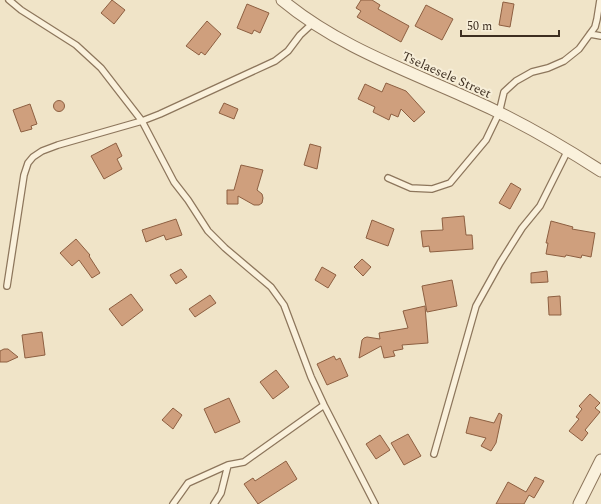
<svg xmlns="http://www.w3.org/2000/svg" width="601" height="504" viewBox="0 0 601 504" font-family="Spectral,serif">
  <rect width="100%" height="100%" fill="#f0e4c8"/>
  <path fill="#cf9f7d" stroke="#8d5f41" d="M112,0L125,10L114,24L101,13Z
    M361,0H372L380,5L378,9L409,26L401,42L357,17L361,11L356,8Z
    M503,2L514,4L510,27L499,25Z
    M247,4L269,13L260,33L254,30L252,34L237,28Z
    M426,5L453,19L442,40L415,26Z
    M207,21L221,34L205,55L201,52L199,55L186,46Z
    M386,83L406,91L425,112L414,122L401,109L398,117L391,114L389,120L373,112L375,107L358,99L365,84L382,92Z
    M53.5 106a5.5 5.5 0 1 1 11 0a5.5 5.5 0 1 1-11 0Z
    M224,103L238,109L234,119L219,113Z
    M30,104L37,124L31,126L32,129L21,132L13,110Z
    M116,143L122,156L117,159L122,169L104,179L91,156Z
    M310,144L321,147L317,169L304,165Z
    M241,165L263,170L257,190L262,194L263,198L262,203L259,205H254L238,196V204H227V190H234Z
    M511,183L521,189L510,209L499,203Z
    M464,216L466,235H472L473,249L430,252L429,246L423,247L421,231L443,230L442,218Z
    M176,219L182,235L166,240L164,235L146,242L142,230Z
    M372,220L394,229L388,246L366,238Z
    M551,221L573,227L572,229L595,233L591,257L582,255L581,258L566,255L565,257L546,254L548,243H546Z
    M76,239L90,255L89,256L100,273L92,278L79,260L72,266L60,253Z
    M362,259L371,267L363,276L354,267Z
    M322,267L336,275L328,288L315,280Z
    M181,269L187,277L176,284L170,275Z
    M547,271L548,282L531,283V273Z
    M452,280L457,306L427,312L422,286Z
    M131,294L143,310L122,326L109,309Z
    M210,295L216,303L195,317L189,309Z
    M560,296L561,315H549L548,297Z
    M425,306L428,343L402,345L403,349L393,351L395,356L384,358L381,346L359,358L362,340L364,338L367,337L380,339L379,333L408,328L403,311Z
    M42,332L45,355L25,358L22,335Z
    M4,349H8L18,357L7,362H0V351Z
    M334,356L336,360L340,358L348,376L327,385L317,364Z
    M276,370L289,387L273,399L260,382Z
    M590,394L600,403L595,408L600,412L585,430L588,433L582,441L569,431L579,419L576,417L582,409L579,406Z
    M229,398L240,422L215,433L204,409Z
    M173,408L182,415L173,429L162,420Z
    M499,413L502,415L496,443L491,451L481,446L486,438L466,433L470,417L494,423Z
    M408,434L421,456L404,465L391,443Z
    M380,435L390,450L376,459L366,444Z
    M286,461L297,479L258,504L244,484L253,478L255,481Z
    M535,477L544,481L534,498L529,495L524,504H496L508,482L526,492Z"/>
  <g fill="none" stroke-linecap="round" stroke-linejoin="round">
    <g stroke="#8d765c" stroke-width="8">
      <path id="service" d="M9,0L21,10L76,45L101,68L142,121L174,182L188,200L208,231L225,248L271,287L284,305L311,377L324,405L375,504
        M590,34L601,36
        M388,178L411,188L432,189L450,183L486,140L499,113L504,92L516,81L532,72L548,68L564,61L579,49L595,27L597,19L600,0
        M7,286L24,175L28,163L33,157L42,151L58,145L142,121L160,114L275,61L288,51L300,35L313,23
        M434,454L476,306L500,263L522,228L540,206L568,150
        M173,504L188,483L228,465L244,462L324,405
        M214,504L221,493L228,465"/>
    </g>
    <g stroke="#8d765c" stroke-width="13">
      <path id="minor" d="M282,0C337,46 406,70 470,99C516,119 559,144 601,171
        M579,504L601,460"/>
    </g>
    <use href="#service" stroke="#faf1dc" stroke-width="5.5"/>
    <use href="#minor" stroke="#faf1dc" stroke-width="11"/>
  </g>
  <g text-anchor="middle" stroke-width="4" stroke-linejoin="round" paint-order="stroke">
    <g font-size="13" fill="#3d2e20" stroke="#f7eed8">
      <text transform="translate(447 74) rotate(24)" y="5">Tselaesele Street</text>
    </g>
  </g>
  <path d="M461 30v6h98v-6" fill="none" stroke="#3d2e20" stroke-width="2"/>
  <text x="467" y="30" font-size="12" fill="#3d2e20" stroke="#f7eed8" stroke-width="3" paint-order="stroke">50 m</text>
</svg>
